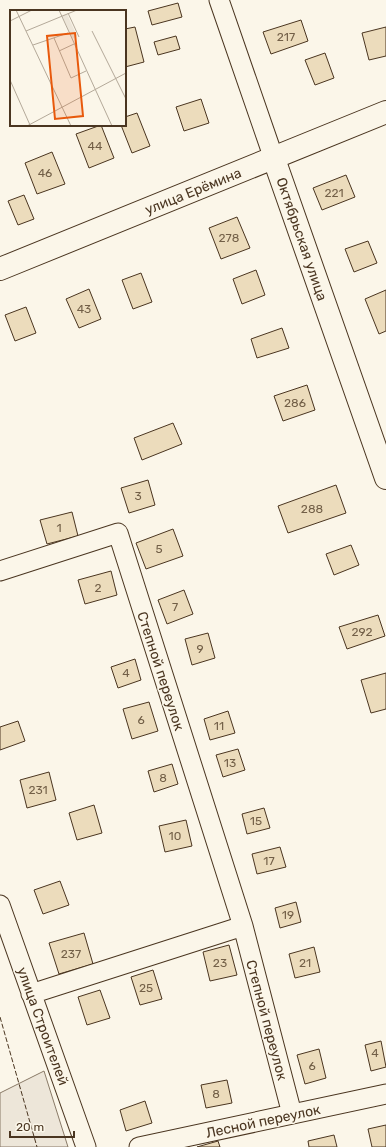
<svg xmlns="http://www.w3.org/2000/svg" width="386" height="1147" viewBox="0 0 386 1147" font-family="Rubik,sans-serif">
  <rect width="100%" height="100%" fill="#fbf6e9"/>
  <path fill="#ede6d9" stroke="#887966" d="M44,1071L68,1147H0V1093Z"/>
  <path fill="#ecdcbc" stroke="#4a3520" d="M178,3L182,17L152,25L148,11Z
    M301,20L308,41L271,54L263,32Z
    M135,27L144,62L125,67V29Z
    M386,27V56L369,60L362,33Z
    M176,36L180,49L158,55L154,42Z
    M325,53L334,78L315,85L305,60Z
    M201,99L209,123L184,131L176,107Z
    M137,113L150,146L132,153L121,125H125V117Z
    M101,125L114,158L89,168L76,134Z
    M52,152L65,184L37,194L25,163Z
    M346,175L355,197L322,210L313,188Z
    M24,195L34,219L18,225L8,201Z
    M237,217L250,248L221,259L209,228Z
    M368,241L377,263L354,272L345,249Z
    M256,270L265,295L242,304L233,279Z
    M141,273L152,302L133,309L122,280Z
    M89,289L101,319L79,328L66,299Z
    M386,290V331L379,334L365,299Z
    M26,307L36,333L15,341L5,315Z
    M282,328L289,348L257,358L251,339Z
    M307,385L315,410L283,421L274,396Z
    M173,423L182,444L142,460L134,438Z
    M148,480L155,505L129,513L121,488Z
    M336,485L346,513L288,533L278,506Z
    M72,512L78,536L47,544L40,520Z
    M173,529L183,556L146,569L136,543Z
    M351,545L359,565L334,575L326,554Z
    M111,571L117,595L85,604L78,580Z
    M184,590L193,614L167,624L158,600Z
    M378,615L385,636L347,649L339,627Z
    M208,633L215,658L192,665L185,639Z
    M135,659L141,680L118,688L111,667Z
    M386,673V709L371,713L361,680Z
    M149,702L158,731L132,739L123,709Z
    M228,711L235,733L210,740L204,719Z
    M18,721L25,741L0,750V727Z
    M238,749L245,770L223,777L216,755Z
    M172,764L178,784L154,792L148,771Z
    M49,772L56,800L27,808L20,780Z
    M94,805L102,833L77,840L69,813Z
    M264,808L270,828L247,834L242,814Z
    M186,820L192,846L165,852L159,826Z
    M280,847L286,867L257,874L252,854Z
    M60,881L69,905L43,914L34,890Z
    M296,902L301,922L280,928L275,908Z
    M84,933L93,964L59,974L49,943Z
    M229,945L237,975L210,981L203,952Z
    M314,947L320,972L295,978L289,954Z
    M153,970L162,999L140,1005L131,977Z
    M100,990L110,1018L87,1025L78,997Z
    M381,1041L386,1067L371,1071L365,1045Z
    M319,1049L326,1078L305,1084L297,1055Z
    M227,1080L232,1103L206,1108L201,1085Z
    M145,1101L152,1123L126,1131L120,1110Z
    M386,1125V1147H372L368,1129Z
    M334,1135L337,1147H309L308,1141Z
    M218,1141L220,1147H197Z"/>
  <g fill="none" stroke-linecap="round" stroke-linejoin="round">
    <g stroke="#4a3520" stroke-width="21">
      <path id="minor" d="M219,0L274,159
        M0,571L118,533L243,926L292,1114
        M0,905L86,1147
        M31,994L243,926
        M139,1147L386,1094"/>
    </g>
    <g stroke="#4a3520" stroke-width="24">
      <path id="tertiary" d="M274,159L386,478
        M0,269L386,112"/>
    </g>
    <use href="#minor" stroke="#fbf6e9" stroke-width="19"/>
    <use href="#tertiary" stroke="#fbf6e9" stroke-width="22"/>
    <path stroke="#4a3520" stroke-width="1" stroke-dasharray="5 2" stroke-linecap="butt" d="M0,1017L37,1147"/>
  </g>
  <g text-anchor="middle" stroke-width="3" stroke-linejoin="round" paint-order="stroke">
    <g font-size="12" fill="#725f47">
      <text x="286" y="41">217</text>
      <text x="95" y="150">44</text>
      <text x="45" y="177">46</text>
      <text x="334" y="197">221</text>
      <text x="229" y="242">278</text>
      <text x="84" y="313">43</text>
      <text x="295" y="407">286</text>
      <text x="138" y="500">3</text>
      <text x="312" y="513">288</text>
      <text x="59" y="532">1</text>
      <text x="159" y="553">5</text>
      <text x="98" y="592">2</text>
      <text x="175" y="611">7</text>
      <text x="362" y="636">292</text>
      <text x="200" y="653">9</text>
      <text x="126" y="677">4</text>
      <text x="141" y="724">6</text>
      <text x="219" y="730">11</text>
      <text x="230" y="767">13</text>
      <text x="163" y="782">8</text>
      <text x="38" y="794">231</text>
      <text x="256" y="825">15</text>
      <text x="175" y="840">10</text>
      <text x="269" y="865">17</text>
      <text x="288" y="919">19</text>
      <text x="71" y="958">237</text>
      <text x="220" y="967">23</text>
      <text x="305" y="967">21</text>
      <text x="146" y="992">25</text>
      <text x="375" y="1057">4</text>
      <text x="312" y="1070">6</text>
      <text x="216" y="1098">8</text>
    </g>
    <g font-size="14" fill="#4a3520" stroke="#fbf6e9">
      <text transform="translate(193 191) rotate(-22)" y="5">улица Ерёмина</text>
      <text transform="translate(302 239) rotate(71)" y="5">Октябрьская улица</text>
      <text transform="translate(161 671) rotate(72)" y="5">Степной переулок</text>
      <text transform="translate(267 1020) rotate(75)" y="5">Степной переулок</text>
      <text transform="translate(43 1026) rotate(70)" y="5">улица Строителей</text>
      <text transform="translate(263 1121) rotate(-12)" y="5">Лесной переулок</text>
    </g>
  </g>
  <g transform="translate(10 10)">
    <rect width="116" height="116" fill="#fbf6e9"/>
    <path d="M57,4L67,26L62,29L52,5Z" fill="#ede6d9"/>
    <path fill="none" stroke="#b4a999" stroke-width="1" d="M6,0L61,116M49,0L102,116M58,3L69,27M0,11L22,0M16,21L67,0M82,21L116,89M44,28L61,68L76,61M23,35L58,23M49,41L64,34M0,70L20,115M17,116L116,63"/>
    <path fill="#e8590c" fill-opacity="0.15" stroke="#e8590c" stroke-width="2" d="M65,23L73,106L45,109L37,26Z"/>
    <rect width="116" height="116" fill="none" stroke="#4a3520" stroke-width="2"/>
  </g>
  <path d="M10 1131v6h64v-6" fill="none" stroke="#4a3520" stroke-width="2"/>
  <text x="16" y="1131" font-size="12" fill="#4a3520" stroke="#fbf6e9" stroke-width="3" paint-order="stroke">20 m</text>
</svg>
